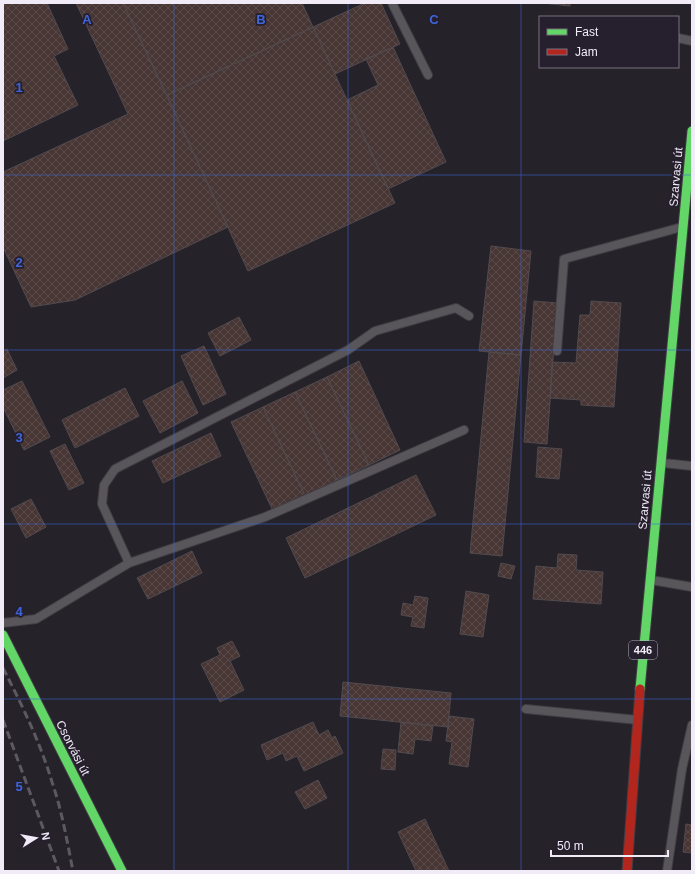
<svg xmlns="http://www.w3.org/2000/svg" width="695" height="874" viewBox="0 0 695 874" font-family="Arial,sans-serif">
  <defs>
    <pattern id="building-cross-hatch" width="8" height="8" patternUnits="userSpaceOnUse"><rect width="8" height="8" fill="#483635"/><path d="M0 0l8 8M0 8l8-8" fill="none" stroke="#5a4a49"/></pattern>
  </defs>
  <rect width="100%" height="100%" fill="#26222a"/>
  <path fill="url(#building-cross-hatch)" stroke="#514b4f" d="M3,3H47L68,49L54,56L78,105L3,141Z
    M76,3H123L228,227L75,300L31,307L3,247V172L128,114Z
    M123,3H302L313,27L167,95Z
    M365,3H381L400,44L335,74L313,27Z
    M542,3H570V6Z
    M313,27L395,203L248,271L167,95Z
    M393,47L446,162L388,189L347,100L378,85L366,59Z
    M491,246L531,251L521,355L479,351Z
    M534,301L557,303L547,444L524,442Z
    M591,301L621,303L614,407L581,405V400L550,398L552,362L576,363L580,315H590Z
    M239,317L251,340L220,356L208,333Z
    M204,346L226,394L203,405L181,356Z
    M7,349L17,370L3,378V351Z
    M489,352L521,355L502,556L470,553Z
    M359,361L400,450L369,465L327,377Z
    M327,377L369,465L337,480L295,392Z
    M22,381L50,437L24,450L3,407V390Z
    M182,381L198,413L160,433L143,401Z
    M125,388L139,416L75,448L62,420Z
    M295,392L337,480L305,496L263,407Z
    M263,407L305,496L273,511L231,422Z
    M211,433L221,456L163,483L152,461Z
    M65,444L84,483L69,490L50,451Z
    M538,447L562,449L559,479L536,477Z
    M416,475L436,515L305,578L286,538Z
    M31,499L46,527L26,538L11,509Z
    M192,551L202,573L148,599L137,578Z
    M558,554L577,555L576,570L603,572L601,604L533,599L536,566L557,568Z
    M501,563L515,566L511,579L498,576Z
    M466,591L489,595L483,637L460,634Z
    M415,596L428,598L424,628L411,626L413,617L401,615L403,603L413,605Z
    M232,641L240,656L230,661L244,690L220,702L201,664L220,655L217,648Z
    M343,682L451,693L448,727L340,716Z
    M449,716L474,719L468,767L449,764L452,742L446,741Z
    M313,722L319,735L328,730L332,738L335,736L343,753L304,771L297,756L286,761L283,753L267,760L261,745Z
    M401,722L433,726L431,741L415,739L413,754L398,752Z
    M383,749L396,750L395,770L381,769Z
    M318,780L327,798L305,809L295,792Z
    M425,819L449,871H416L398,832Z
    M686,824L692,825V853L683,852Z"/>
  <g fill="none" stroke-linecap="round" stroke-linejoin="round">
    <g stroke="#403c43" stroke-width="10">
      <path id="lane" d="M392,3L428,75
        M678,38L692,41
        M557,351L564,259L682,227
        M663,463L692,466
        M129,563L102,504L104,485L115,469L348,350L375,331L456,308L469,316
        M651,580L692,587
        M3,623L36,619L129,563L265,517L464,430
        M526,709L638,720
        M667,871L682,769L692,725"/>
    </g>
    <g stroke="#403c43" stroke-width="11">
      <path id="fast" d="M3,635L122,871
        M640,689L692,131"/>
    </g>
    <g stroke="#403c43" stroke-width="11">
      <path id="jam" d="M627,871L640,689"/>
    </g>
    <use href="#lane" stroke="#58565b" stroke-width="8"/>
    <use href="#fast" stroke="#63d668" stroke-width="9"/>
    <use href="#jam" stroke="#b3261e" stroke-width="9"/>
    <path stroke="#5c5960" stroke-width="3" stroke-dasharray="8 4" stroke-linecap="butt" d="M3,668C22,705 40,742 52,782C62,811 67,841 73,871
      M3,720L59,871"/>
  </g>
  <path fill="none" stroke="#3d66dc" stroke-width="1" stroke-opacity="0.55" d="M174,3V871M348,3V871M521,3V871M3,175H692M3,350H692M3,524H692M3,699H692"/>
  <g text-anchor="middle" stroke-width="3.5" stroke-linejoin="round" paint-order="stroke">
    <rect fill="#261f2e" stroke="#b3aeba" stroke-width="1" x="629" y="641" width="28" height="18" rx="3"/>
    <g font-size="11" font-weight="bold" fill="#f0ebf6">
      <text x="643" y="654">446</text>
    </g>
    <g font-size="12" fill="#f0ebf6" stroke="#261f2e">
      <text transform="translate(676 177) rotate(-85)" y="4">Szarvasi út</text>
      <text transform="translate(645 500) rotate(-85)" y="4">Szarvasi út</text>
      <text transform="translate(73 748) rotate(63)" y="4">Csorvási út</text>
    </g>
  </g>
  <g font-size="13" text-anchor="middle" font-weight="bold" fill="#3d66dc" stroke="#261f2e" stroke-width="3.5" stroke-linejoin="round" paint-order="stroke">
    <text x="87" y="24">A</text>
    <text x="261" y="24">B</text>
    <text x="434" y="24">C</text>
    <text x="19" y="92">1</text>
    <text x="19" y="267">2</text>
    <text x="19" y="442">3</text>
    <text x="19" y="616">4</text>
    <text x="19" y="791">5</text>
  </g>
  <rect width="695" height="874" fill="none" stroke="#f0ebf6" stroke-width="8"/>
  <rect x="539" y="16" width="140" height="52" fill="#261f2e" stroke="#77717e"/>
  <rect x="547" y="29" width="20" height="6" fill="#63d668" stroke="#77717e"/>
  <text x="575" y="36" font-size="12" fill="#f0ebf6">Fast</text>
  <rect x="547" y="49" width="20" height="6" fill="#b3261e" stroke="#77717e"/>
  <text x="575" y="56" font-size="12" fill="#f0ebf6">Jam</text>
  <g transform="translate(36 838) rotate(79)" stroke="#261f2e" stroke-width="3" paint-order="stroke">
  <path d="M0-3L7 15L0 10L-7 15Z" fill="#f0ebf6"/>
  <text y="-6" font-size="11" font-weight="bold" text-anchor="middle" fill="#f0ebf6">N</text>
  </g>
  <path d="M551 850v6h117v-6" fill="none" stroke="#f0ebf6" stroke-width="2"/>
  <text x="557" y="850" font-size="12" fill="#f0ebf6" stroke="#261f2e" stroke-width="3" paint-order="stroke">50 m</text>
</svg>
